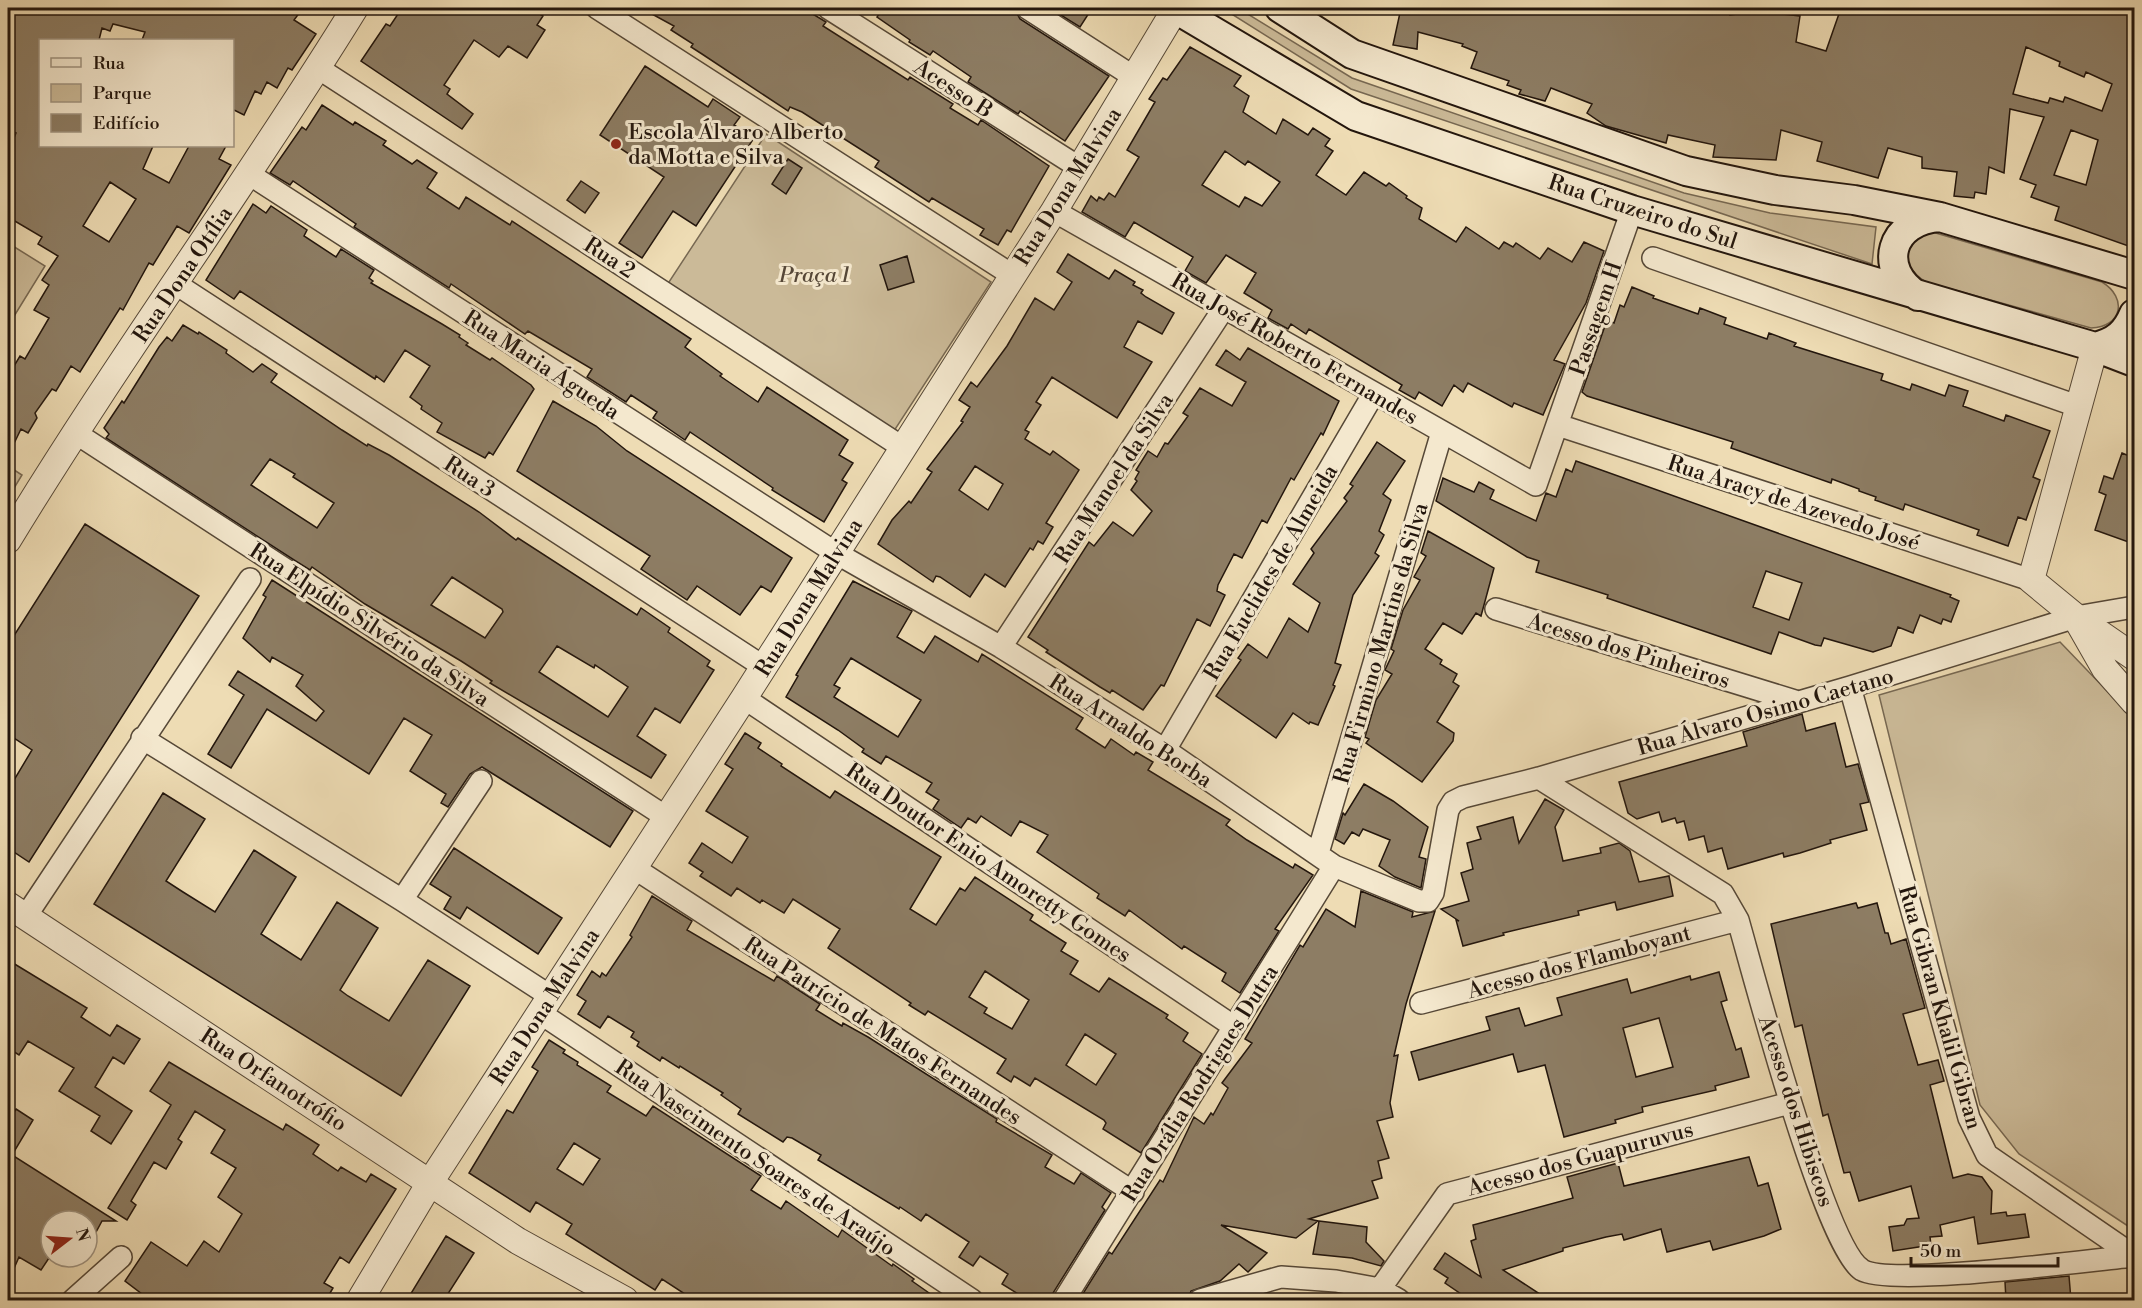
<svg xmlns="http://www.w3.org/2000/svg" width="2142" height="1308" viewBox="0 0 2142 1308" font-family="'Libre Bodoni',serif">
  <rect width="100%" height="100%" fill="#eedcb4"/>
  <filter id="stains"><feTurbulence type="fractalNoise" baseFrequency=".00333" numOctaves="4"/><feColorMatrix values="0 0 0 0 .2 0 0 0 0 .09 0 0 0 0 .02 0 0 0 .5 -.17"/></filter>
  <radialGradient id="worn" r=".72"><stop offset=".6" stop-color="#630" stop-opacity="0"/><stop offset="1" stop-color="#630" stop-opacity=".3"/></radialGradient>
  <path fill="#cbba98" stroke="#776852" stroke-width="1.5" d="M1222,8H1238L1352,78L1684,193L1770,213L1876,227L1872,264L1351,89Z
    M766,134L991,282L892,434L667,285Z
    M1929,231L2102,282C2128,298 2122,327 2091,328L1926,282C1914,275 1896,255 1911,241C1915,237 1924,234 1929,231Z
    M8,243L45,266L8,326Z
    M8,466L22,475L8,498Z
    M2060,642L2134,719V1230L2019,1154L1980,1105L1879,695Z"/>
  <path fill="#8d7d64" stroke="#23160d" stroke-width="1.5" fill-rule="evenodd" d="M8,8H303L294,20L316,34L292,70L288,68L277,88L267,82L261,94L255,91L244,115L232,109V40H142L145,32L113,24L110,31L102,28L99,40H40V146H153L143,169L169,183L189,146H226L219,159L231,165L189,233L177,226L153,265L149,263L123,310L120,308L80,372L71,366L56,391L52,389L35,413L37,418L28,433L21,429L8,456V376L20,356L25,359L49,318L34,310L49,285L42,280L58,256L38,244L42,237L8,217V153L16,133L8,130ZM110,182L136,199L109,242L83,226Z
    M402,8H530L543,16L537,25L545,30L527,58L508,46L499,57L474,40L444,85L450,89L447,94L473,114L462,129L361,61L386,24L390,26Z
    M641,8H803L826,22L823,26L908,80L910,77L953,104L950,108L978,125L981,120L1049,166L1011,232L1007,230L998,245L980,235L984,229L932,198L929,202L875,167L879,161L802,112L790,107L788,111L702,54L691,47L693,44L671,30L674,26Z
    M883,8H1014L1020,19L1109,76L1065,141L1020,111L1018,114L968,82L971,77L933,51L930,55L909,42L910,40L877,17Z
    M1063,8H1080L1089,13L1080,27L1059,14Z
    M1401,8H1730V15L1755,11L1800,16L1796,42L1826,51L1841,8H2134V248L2055,220L2059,207L2031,197L2036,185L2020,179L2044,117L2010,109L2004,173L1989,167L1986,194L1975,192L1974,198L1954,196L1957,172L1922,168V157L1888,148L1878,178L1817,161L1822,142L1781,130L1776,160L1713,157L1715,145L1668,135L1666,143L1606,126L1587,113L1592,104L1551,88L1545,101L1519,94L1521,90L1507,85L1509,81L1471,68L1477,52L1462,46L1463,44L1418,32L1417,49L1393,45ZM2026,47L2060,62L2059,66L2084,77L2086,72L2112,84L2102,111L2065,97L2063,102L2050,98L2048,103L2013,94ZM2071,130L2098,140L2086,185L2054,175Z
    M1190,47L1241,76L1234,86L1249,96L1243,112L1276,134L1283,119L1308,135L1313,128L1330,139L1325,146L1333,151L1316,175L1346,195L1364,172L1386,186L1389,183L1407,196L1406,198L1422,208L1419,219L1456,242L1466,227L1499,249L1504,242L1513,247L1516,243L1540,259L1548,248L1572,262L1584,242L1604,251L1586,303L1554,360L1565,364L1543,415L1514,403L1512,407L1468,383L1463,392L1454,385L1442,406L1419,392L1415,399L1399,390L1402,385L1309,329L1306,334L1291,324L1288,329L1268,318L1272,310L1244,293L1256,273L1226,255L1206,283L1185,271L1193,257L1134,222L1125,237L1082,212L1091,196L1097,201L1099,197L1104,200L1109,193L1115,197L1139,157L1127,150L1155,102L1149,99L1163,78L1167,80ZM1225,151L1245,165L1248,161L1280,182L1262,206L1245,197L1239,207L1202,185Z
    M645,66L708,107L713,99L740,117L734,125L754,138L696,226L673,211L642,258L619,243L664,177L600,135Z
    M322,105L353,125L355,122L386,141L383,145L412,164L417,160L437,173L427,188L459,209L466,197L510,225L512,221L691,339L685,347L722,374L720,376L758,402L767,387L848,440L839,455L853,463L842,480L847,483L824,522L772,490L773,488L690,432L685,440L653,418L657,412L631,395L626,402L587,377L592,369L528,331L525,334L451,284L449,288L354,227L356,224L293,181L290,185L270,173L302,127L306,130Z
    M788,159L802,168L786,194L772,184Z
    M581,181L599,193L585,213L567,200Z
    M253,204L266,213L271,206L307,230L304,236L336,257L341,249L374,270L369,278L373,281L371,283L442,324L460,335L459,337L468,343L466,345L490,360L492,358L531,385L534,389L493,455L489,452L485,458L437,432L442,423L421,409L422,406L410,397L430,366L405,350L384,382L376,376L375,379L240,291L234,299L206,280Z
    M1068,254L1109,279L1115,270L1135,282L1133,285L1143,290L1141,293L1146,297L1174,313L1162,334L1138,321L1124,347L1152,362L1117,418L1052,377L1036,402L1041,405L1025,430L1029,432L1025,439L1050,455L1053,451L1079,470L1046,523L1053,527L1043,544L1038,541L1033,550L1030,548L1005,587L985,574L970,597L940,577L936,576L933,582L878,544L892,520L909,501L911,503L932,472L927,469L963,422L961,421L970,407L959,400L971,382L977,387L1007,346L1035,298L1054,310L1072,282L1057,272ZM975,466L1003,484L988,510L959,490Z
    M907,256L914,282L888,290L880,265Z
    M1632,287L1654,296L1653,298L1698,314L1700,308L1726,318L1724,324L1767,339L1769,333L1796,343L1794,346L1883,374L1881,380L1910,390L1912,384L1945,396L1949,385L1968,391L1963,406L2004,421L2006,415L2050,431L2033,477L2040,480L2026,520L2018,517L2008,546L1977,535L1979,530L1905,504L1903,510L1875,500L1876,497L1859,491V489L1832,479L1831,483L1731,448L1733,442L1587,396L1582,392L1607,320L1614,323L1620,305L1624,307Z
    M183,325L198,334L199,332L227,350L226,353L253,372L262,364L277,374L271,382L342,430L367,446L368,444L389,455L479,512L516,540L518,538L637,615L641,608L670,628L668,632L710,661L707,666L714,670L680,723L655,708L637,736L666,755L651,778L490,683L492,681L461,661L365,604L312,567L310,570L294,560L106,438L109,434L104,428L122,401L124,403L159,347L167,337L172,341ZM270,459L295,474L293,477L334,503L317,528L251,485ZM452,577L502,609L503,612L485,638L431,605ZM557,646L594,668L595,665L628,687L608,717L539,672Z
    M1248,348L1339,401L1323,435L1321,433L1294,480L1291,478L1267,523L1262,520L1242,558L1234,554L1218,585L1217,591L1225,595L1210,626L1197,619L1164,686L1161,685L1143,710L1112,690L1110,693L1100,687L1046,652L1048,650L1028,637L1089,542L1094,546L1113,522L1133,536L1152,511L1131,490L1137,481L1135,479L1139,472L1136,470L1148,451L1157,457L1165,443L1168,444L1188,416L1183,413L1200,388L1232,406L1246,382L1216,365L1226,350L1240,360Z
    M553,401L596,426L627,451L792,558L771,592L761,586L740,615L697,586L687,600L641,569L650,556L517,471Z
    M1377,442L1405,461L1383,494L1391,500L1379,531L1384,535L1375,553L1379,556L1353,595L1335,663L1341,665L1333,685L1335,686L1318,725L1310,722L1309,724L1293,713L1276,738L1216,696L1241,660L1238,658L1248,644L1267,658L1289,618L1308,632L1320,603L1293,584L1314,553L1311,549L1347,501L1344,498L1353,486L1350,484Z
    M2122,453L2134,458V544L2095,530L2106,495L2099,492L2104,476L2113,479Z
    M1576,461L1951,595L1950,597L1959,601L1951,622L1943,619L1941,624L1920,615L1913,633L1898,627L1891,646L1873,652L1824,638L1821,646L1815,645L1779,632L1771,654L1607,598L1608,595L1536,572L1539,561L1527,557L1436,501L1443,478L1474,492L1479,482L1494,490L1490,499L1536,521L1546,493L1556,497L1566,469L1572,472ZM1766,571L1802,583L1789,620L1753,607Z
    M85,524L199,596L29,862L8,848V790L32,750L8,734V645Z
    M1428,531L1494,568L1481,616L1476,613L1462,634L1443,623L1425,649L1442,660L1440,664L1457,674L1453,682L1459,686L1437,722L1454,733L1453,741L1422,782L1366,743L1369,739L1365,737L1376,700L1392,674L1385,670L1394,651L1391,649L1403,610L1420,580L1414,577L1426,556L1421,553Z
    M272,580L633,811L610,847L482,767L470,774L448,807L441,803L446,794L410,771L432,735L404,718L369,774L267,709L231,768L208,754L244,695L229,685L238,671L316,721L324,711L296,686L303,675L272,657L270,662L243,638L266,597L263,595Z
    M853,581L912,611L897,637L924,653L935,636L978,662L982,654L1083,718L1076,729L1105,748L1111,739L1134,755L1136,752L1153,762L1148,770L1230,820L1226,825L1247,840L1293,868L1295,864L1313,875L1275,929L1279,931L1240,993L1222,981L1226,973L1184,946L1182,949L1129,910L1125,916L1097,898L1099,894L1037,852L1048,835L1020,821L1011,836L981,816L976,823L968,818L961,828L933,809L939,800L926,792L932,783L886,756L881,764L862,752L864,749L838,730L786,697L798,676L796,675ZM851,658L921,700L898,737L834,697L840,688L834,685Z
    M1802,714L1806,731L1835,723L1846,767L1858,764L1869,802L1860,804L1867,830L1830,840L1831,843L1800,853L1784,857L1783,853L1728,869L1722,848L1708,852L1704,836L1689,840L1684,821L1677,823L1675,818L1662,822L1659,812L1637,819L1628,813L1619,782L1747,746L1743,732Z
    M745,733L761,743L758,748L782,764L781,766L830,798L835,791L941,857L910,909L936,925L960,888L965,891L975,877L1033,915L1030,920L1066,943L1061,951L1078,961L1070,974L1099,992L1109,978L1168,1015L1166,1018L1188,1033L1183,1041L1202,1054L1141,1153L1103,1129L1106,1123L1104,1120L1035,1078L1030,1086L1014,1076L1011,1082L997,1073L1006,1059L928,1011L925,1015L909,1005L911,1003L828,948L840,929L793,899L784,913L762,900L760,903L737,888L731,896L700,876L703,872L689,863L702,843L732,863L748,837L706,811L733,769L725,764ZM985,971L1029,1000L1012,1029L984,1013L987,1008L969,997ZM1085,1034L1116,1054L1096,1085L1066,1065Z
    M1364,784L1393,801L1428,827L1419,857L1426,859L1421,888L1395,877L1379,866L1390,840L1363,829L1359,836L1352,832L1344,844L1335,839L1343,813L1345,815Z
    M163,793L205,819L166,881L183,892L215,912L254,850L296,877L261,934L301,960L337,902L378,928L340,990L348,996L389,1021L428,960L470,986L401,1096L94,904Z
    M1545,799L1564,810L1555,827L1563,861L1601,853L1600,848L1619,843L1630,851L1639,882L1669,876L1673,896L1617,910L1615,902L1578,911L1579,915L1503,933L1504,935L1463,946L1456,920L1459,921L1441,909L1469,901L1461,873L1473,869L1467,843L1481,839L1477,827L1513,817L1519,843Z
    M454,848L562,918L538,954L467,907L460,919L444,909L451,897L430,884Z
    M1361,891L1413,912L1412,917L1435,911L1406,1004L1394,1056L1398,1055L1390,1103L1393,1117L1377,1121L1389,1158L1378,1161L1382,1178L1372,1181L1378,1198L1309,1219L1318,1221L1296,1238L1221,1225L1267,1253L1248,1272L1239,1264L1220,1281L1191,1291L1188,1300H1079L1109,1252L1112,1254L1160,1180L1163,1182L1194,1117L1204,1124L1211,1113L1213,1115L1228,1088L1222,1083L1252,1043L1245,1039L1300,945L1303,947L1326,909L1355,927Z
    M652,896L692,921L687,930L774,981L777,976L820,1004L816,1010L842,1026L843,1023L868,1037L997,1119L996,1122L1052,1155L1045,1167L1074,1184L1081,1173L1111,1193L1102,1207L1105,1210L1053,1293L1051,1300H1028L1002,1284L1008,1274L980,1256L973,1266L959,1257L969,1242L926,1214L921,1221L900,1207L899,1209L818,1160L821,1155L792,1138L787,1137L783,1142L738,1114L741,1109L721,1095L723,1093L680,1066L679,1068L662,1057L660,1061L637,1046L639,1042L631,1037L634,1032L608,1016L600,1028L578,1014L586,1001L577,995L592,971L600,977L602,973L606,976L632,937L630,935Z
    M1856,903L1858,908L1877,903L1885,933H1888L1891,944L1906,939L1925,1008L1903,1014L1918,1065L1938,1060L1944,1081L1930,1085L1953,1178L1968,1174L1982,1177L1992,1191L1991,1214L2006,1212L2007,1216L2025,1214L2029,1237L1978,1244L1974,1217L1940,1225L1942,1236L1930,1237L1931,1245L1893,1251L1889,1227L1904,1225L1907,1219L1919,1218L1911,1186L1859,1201L1850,1172L1844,1173L1828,1114L1823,1116L1802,1025L1795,1027L1771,924Z
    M8,960L87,1008L81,1017L110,1036L117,1025L140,1039L124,1064L113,1057L95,1087L132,1111L111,1144L91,1131L100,1116L59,1091L74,1068L28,1041L19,1055L8,1048Z
    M1719,972L1727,1000L1721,1002L1736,1050L1741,1048L1749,1077L1715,1086L1716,1090L1642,1107L1643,1112L1615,1120L1616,1123L1564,1137L1545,1065L1518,1072L1513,1054L1419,1080L1411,1052L1490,1030L1486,1017L1519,1008L1525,1026L1562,1015L1557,998L1627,979L1631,993L1690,976L1691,980ZM1659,1018L1673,1067L1636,1077L1623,1028Z
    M549,1040L565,1050L563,1053L578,1062L577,1065L611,1086L607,1092L646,1116L653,1106L761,1176L751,1190L781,1209L786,1201L838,1237L842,1230L892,1266L893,1264L914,1279L912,1281L939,1300H769L763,1297L760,1300H694L662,1279L655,1290L566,1234L572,1224L536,1202L530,1212L469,1173L507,1110L513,1113L538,1071L532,1067ZM574,1143L600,1159L583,1185L557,1169Z
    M169,1062L283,1130L286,1124L319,1145L313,1154L338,1171L341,1167L366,1182L371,1174L396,1189L349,1263L340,1257L324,1283L333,1288L326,1300H150L125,1281L151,1242L187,1266L204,1241L219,1252L242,1214L218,1197L236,1168L211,1153L225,1130L195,1111L178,1139L182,1142L166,1169L154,1162L131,1201L136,1205L127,1220L108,1208L171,1105L150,1091Z
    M16,1109L33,1120L12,1155L116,1221H102L87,1249V1221H51V1255L41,1270L19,1257L8,1282V1199L12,1192L8,1189V1122Z
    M1749,1157L1758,1186L1768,1183L1781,1229L1764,1236L1713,1250L1710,1241L1667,1252L1661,1229L1624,1240L1622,1234L1606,1237L1563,1248V1251L1503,1270L1549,1300H1470L1445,1283L1448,1278L1434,1269L1445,1253L1481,1277L1471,1241L1476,1239L1473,1225L1573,1198L1567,1177L1618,1163L1624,1186Z
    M1319,1221L1367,1227L1366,1242L1384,1261L1381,1266L1352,1258L1313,1254Z
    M446,1236L474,1253L444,1300H407Z
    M2069,1276L2071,1300H2006L2005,1282Z"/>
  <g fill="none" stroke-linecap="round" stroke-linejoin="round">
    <g stroke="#564837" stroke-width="24">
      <path id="minor" d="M597,8L1012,275
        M828,8L1080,168
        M1027,8L1134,77
        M318,68L902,447
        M249,174L836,553L1001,647L1165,750L1334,866L1419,901H1428L1433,893L1448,810L1453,802L1463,797L1539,778L1850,687L2076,617L2134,607
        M1054,211L1536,485L1632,210
        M1653,258L2080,407
        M176,284L764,667
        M1558,425L2031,580
        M74,432L666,817
        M1496,609L1795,701
        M1001,647L1224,308
        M1850,687L1969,1118L1987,1155L2134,1256
        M744,698L1233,1026
        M142,738L402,900L550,996
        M1165,750L1374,393
        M1539,778L1723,894L1738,920C1754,976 1825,1247 1862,1270C1891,1287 2090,1260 2134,1256
        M1318,853L1442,432
        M634,868L1133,1192
        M402,900L481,781
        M26,916L250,579
        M1421,1003L1738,920
        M540,1013L972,1300
        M1380,1289L1447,1194L1790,1103
        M73,1300L121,1257
        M1064,1300L1334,866
        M1200,1300L1281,1277L1336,1281L1380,1289L1399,1300"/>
    </g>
    <g stroke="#564837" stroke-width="28">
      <path id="tertiary" d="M2095,347L2031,580L2076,617L2134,657
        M8,540C118,359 244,188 355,8
        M2077,620L2105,669L2134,702
        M8,905L518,1241L625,1300
        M360,1300L431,1181L744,698L1054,211L1176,8"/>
    </g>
    <g stroke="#23160d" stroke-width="32">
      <path id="secondary" d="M1174,8L1356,116L1632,210L2095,347L2134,362
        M1280,8L1352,54L1686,171L1775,190L1854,200L1940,217L2134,275
        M1918,296C1876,269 1890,220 1940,217
        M2095,347C2116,342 2126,333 2134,314"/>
    </g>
    <use href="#minor" stroke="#f4e8ce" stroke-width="21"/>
    <use href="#tertiary" stroke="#f4e8ce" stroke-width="26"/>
    <use href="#secondary" stroke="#f4e8ce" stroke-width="28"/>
  </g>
  <circle fill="#8f2418" stroke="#f4e8ce" stroke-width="2" cx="616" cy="144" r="6"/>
  <g text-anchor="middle" stroke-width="6" stroke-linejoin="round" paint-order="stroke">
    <g font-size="22" fill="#23160d" stroke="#f4e8ce">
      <text transform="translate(954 88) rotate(33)" y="8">Acesso B</text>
      <text transform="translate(1067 186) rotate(-58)" y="8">Rua Dona Malvina</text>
      <text transform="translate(1643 211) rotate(18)" y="8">Rua Cruzeiro do Sul</text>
      <text transform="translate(610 257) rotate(33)" y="8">Rua 2</text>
      <text transform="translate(182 274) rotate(-56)" y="8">Rua Dona Otília</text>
      <text transform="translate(1595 318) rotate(-71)" y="8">Passagem H</text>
      <text transform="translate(1295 348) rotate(30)" y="8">Rua José Roberto Fernandes</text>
      <text transform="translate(542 364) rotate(33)" y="8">Rua Maria Águeda</text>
      <text transform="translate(470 476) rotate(33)" y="8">Rua 3</text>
      <text transform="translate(1113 478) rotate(-57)" y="8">Rua Manoel da Silva</text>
      <text transform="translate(1794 502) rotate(18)" y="8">Rua Aracy de Azevedo José</text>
      <text transform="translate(1270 572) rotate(-60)" y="8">Rua Euclides de Almeida</text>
      <text transform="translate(808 597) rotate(-58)" y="8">Rua Dona Malvina</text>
      <text transform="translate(370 624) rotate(33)" y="8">Rua Elpídio Silvério da Silva</text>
      <text transform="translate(1380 643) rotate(-74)" y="8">Rua Firmino Martins da Silva</text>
      <text transform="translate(1629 650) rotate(17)" y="8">Acesso dos Pinheiros</text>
      <text transform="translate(1765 711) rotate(-16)" y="8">Rua Álvaro Osimo Caetano</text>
      <text transform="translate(1131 730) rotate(33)" y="8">Rua Arnaldo Borba</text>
      <text transform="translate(989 862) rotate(34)" y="8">Rua Doutor Enio Amoretty Gomes</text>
      <text transform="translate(1579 961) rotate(-15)" y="8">Acesso dos Flamboyant</text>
      <text transform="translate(544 1006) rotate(-57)" y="8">Rua Dona Malvina</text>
      <text transform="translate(1941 1007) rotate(74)" y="8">Rua Gibran Khalil Gibran</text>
      <text transform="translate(883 1030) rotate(33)" y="8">Rua Patrício de Matos Fernandes</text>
      <text transform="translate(274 1079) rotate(33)" y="8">Rua Orfanotrófio</text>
      <text transform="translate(1199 1083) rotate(-58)" y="8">Rua Orália Rodrigues Dutra</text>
      <text transform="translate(1797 1111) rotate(72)" y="8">Acesso dos Hibiscos</text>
      <text transform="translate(756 1157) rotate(34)" y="8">Rua Nascimento Soares de Araújo</text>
      <text transform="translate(1580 1158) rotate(-15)" y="8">Acesso dos Guapuruvus</text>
    </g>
    <g font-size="22" fill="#23160d" stroke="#f4e8ce" text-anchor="start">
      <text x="628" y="139">Escola Álvaro Alberto<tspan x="628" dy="25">da Motta e Silva</tspan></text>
    </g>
    <g font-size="22" font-style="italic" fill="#554737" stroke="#f4e8ce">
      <text x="814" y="282">Praça 1</text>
    </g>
  </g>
  <rect width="2142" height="1308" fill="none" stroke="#eedcb4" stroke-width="30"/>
  <rect x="9" y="9" width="2124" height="1290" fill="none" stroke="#23160d" stroke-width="3"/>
  <rect x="15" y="15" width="2112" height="1278" fill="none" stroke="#23160d" stroke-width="1.5"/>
  <rect x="39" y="39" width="195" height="108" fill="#f4e8ce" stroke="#a09481" stroke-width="1.5"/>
  <rect x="51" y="58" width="30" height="9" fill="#f4e8ce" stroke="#a09481" stroke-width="1.5"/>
  <text x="93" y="69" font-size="18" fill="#23160d">Rua</text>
  <rect x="51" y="84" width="30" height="18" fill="#cbba98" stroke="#a09481" stroke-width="1.5"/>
  <text x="93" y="99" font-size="18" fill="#23160d">Parque</text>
  <rect x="51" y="114" width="30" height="18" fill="#8d7d64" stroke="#a09481" stroke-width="1.5"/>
  <text x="93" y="129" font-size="18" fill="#23160d">Edifício</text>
  <g transform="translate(69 1239) rotate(73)"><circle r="28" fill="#f4e8ce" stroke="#a09481" stroke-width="1.5"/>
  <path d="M0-4.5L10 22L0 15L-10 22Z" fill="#8f2418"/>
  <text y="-9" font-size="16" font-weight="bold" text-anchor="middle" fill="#23160d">N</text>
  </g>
  <path d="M1911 1257v9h147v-9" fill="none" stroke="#23160d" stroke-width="3"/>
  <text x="1920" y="1257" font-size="18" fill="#23160d" stroke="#f4e8ce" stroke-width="4.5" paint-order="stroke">50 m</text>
  <rect width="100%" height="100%" filter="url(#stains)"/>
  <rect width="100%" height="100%" fill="url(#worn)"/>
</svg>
